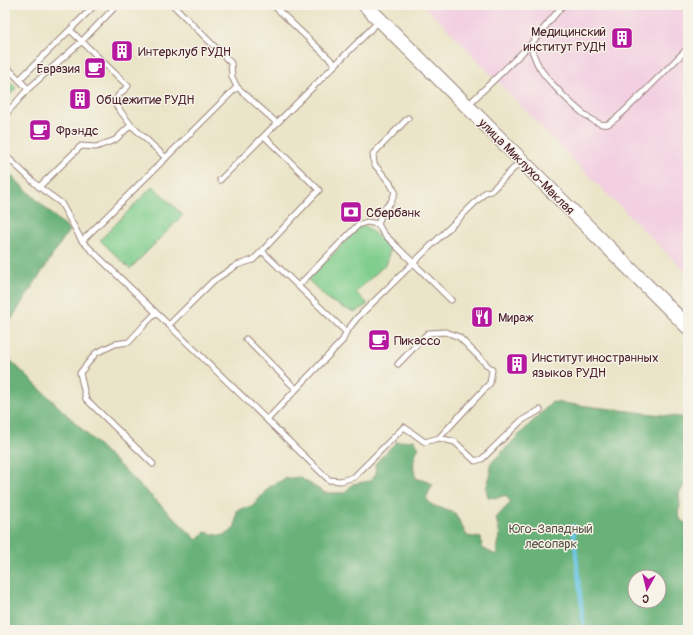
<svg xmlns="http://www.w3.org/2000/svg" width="693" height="635" viewBox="0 0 693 635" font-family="Pangolin,sans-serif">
  <rect width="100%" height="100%" fill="#f7f3e8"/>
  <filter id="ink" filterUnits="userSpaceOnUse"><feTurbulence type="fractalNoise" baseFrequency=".025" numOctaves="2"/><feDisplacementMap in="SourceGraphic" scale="8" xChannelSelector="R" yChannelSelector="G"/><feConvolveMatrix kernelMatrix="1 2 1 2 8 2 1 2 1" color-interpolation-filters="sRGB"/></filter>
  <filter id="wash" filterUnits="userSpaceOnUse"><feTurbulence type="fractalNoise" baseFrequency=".012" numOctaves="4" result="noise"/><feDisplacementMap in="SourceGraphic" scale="16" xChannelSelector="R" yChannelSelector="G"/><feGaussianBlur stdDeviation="0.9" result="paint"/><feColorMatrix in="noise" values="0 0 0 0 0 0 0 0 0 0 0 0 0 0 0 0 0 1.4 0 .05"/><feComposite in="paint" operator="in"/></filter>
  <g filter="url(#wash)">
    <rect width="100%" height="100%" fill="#eae5c8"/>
    <path fill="#f2cfe1" d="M422,5H688V274L558,145L447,28Z"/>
    <path fill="#80ce8d" stroke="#65765c" d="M5,77L16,88L5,100Z
      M153,186L183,215L130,269L100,240Z
      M366,226L390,248L387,263L356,292L368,304L356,312L346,309L329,300L308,280L359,227Z"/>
    <path fill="#68b178" stroke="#596852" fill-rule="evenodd" d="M5,170L69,230L5,329Z
      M5,355L197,540L205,532L221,536L229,533L235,527L237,510L253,506L268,488L284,479L299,477L325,493H344L353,484L370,481L376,474L375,464L396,442L414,440L419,447C413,457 412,467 416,478L433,484L426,498L432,505L455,513L467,536L481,538L482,548L496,555L500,535L496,518L511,502L505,495L497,498L488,497L486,489L491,473L490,464L552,402L688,418V481L679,493L680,506L678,513L681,521L688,523V630H5ZM635,577H659V601H635Z"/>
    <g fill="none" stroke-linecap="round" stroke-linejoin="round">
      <path stroke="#67c5e5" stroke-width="4" d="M573,526L584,630"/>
    </g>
  </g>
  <g filter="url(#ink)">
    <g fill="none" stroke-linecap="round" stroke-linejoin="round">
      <g stroke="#9a827a" stroke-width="7">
        <path id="lane" d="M173,5L231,63L232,77L237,87L277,123
          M273,5L335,64
          M530,45L563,5
          M5,65L28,89L5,115
          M19,80L95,5
          M28,89L82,41L117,5
          M468,105L530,45C533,53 536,63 541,70C549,82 593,130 608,124C618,119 630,105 638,98C655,81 671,65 688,48
          M408,118L373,154L374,164L390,183L395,192L391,202L383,210L378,224L383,233L451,300
          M131,125L166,158
          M264,136L319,190L262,251L298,286L358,225L367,222L378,224
          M5,155L39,187L61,203L82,241L329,480L341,481L354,477L404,427L425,442L439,438L490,383L492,370L459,337L446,332L428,333L398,364
          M220,180L379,21
          M39,187L81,146L96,147L115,140L131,125L115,104L118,96L128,86L70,30
          M82,241L237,87
          M298,286L346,332
          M169,325L213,281L237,265L253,260L262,251
          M246,339L296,389
          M267,420L343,340L346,332L357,318L486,192L491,191L521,161
          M439,438L455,442L475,461L482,459L521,421L540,410
          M153,464L86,399L80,373L96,353L115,344L129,342L146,323L156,313"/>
      </g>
      <g stroke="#9a827a" stroke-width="16">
        <path id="secondary" d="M365,5L467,106L688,327"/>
      </g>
      <use href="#lane" stroke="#fff" stroke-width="5"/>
      <use href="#secondary" stroke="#fff" stroke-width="14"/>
    </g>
  </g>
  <defs>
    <g id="building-square" transform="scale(1.15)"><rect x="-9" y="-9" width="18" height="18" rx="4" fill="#b5179e" stroke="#f7f3e8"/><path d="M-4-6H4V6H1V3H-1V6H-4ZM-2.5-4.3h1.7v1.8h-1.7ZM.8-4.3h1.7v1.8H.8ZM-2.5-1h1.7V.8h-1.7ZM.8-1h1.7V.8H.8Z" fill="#fff"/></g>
    <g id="cafe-square" transform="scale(1.15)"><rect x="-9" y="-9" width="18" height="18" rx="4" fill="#b5179e" stroke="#f7f3e8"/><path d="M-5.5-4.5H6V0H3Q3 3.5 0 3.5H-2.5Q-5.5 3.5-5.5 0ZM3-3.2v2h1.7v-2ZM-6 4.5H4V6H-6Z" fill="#fff"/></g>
    <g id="bank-square" transform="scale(1.15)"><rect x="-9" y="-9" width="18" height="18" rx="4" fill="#b5179e" stroke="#f7f3e8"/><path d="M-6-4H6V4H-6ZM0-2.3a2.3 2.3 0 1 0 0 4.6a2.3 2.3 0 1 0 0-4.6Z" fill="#fff"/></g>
    <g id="restaurant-square" transform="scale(1.15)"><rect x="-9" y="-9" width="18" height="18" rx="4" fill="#b5179e" stroke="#f7f3e8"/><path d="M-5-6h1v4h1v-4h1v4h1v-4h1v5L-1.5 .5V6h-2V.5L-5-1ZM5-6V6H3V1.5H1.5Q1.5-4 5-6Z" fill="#fff"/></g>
  </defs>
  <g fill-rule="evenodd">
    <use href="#building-square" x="622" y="38"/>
    <use href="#building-square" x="122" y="51"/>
    <use href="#cafe-square" x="95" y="68"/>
    <use href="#building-square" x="80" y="99"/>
    <use href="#cafe-square" x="40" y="130"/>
    <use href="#bank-square" x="351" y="212"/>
    <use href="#restaurant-square" x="482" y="317"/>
    <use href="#cafe-square" x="379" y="340"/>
    <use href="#building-square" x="517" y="364"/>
  </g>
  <g text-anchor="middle" stroke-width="3" stroke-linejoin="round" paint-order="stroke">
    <g font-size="13" fill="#4a1f2b" stroke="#f7f3e8" text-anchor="start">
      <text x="606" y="36" text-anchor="end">Медицинский<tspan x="606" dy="15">институт РУДН</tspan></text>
      <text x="138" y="56">Интерклуб РУДН</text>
      <text x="80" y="73" text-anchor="end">Евразия</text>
      <text x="96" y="104">Общежитие РУДН</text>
      <text x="56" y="135">Фрэндс</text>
      <text x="366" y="217">Сбербанк</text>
      <text x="498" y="322">Мираж</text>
      <text x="394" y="345">Пикассо</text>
      <text x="532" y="362">Институт иностранных<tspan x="532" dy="15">языков РУДН</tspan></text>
    </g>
    <g font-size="13" fill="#4a1f2b" stroke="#f7f3e8">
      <text transform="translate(527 166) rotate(45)" y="5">улица Миклухо-Маклая</text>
    </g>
    <g font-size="13" fill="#5a5448" stroke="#f7f3e8">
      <text x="551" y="533">Юго-Западный<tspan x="551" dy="15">лесопарк</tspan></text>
    </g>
  </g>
  <rect width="693" height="635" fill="none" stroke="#f7f3e8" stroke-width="20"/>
  <g transform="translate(647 589) rotate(188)"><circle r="19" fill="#f7f3e8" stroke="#b29e9c"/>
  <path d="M0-3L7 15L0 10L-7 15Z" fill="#b5179e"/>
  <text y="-6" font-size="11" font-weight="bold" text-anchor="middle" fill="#4a1f2b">С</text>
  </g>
</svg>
